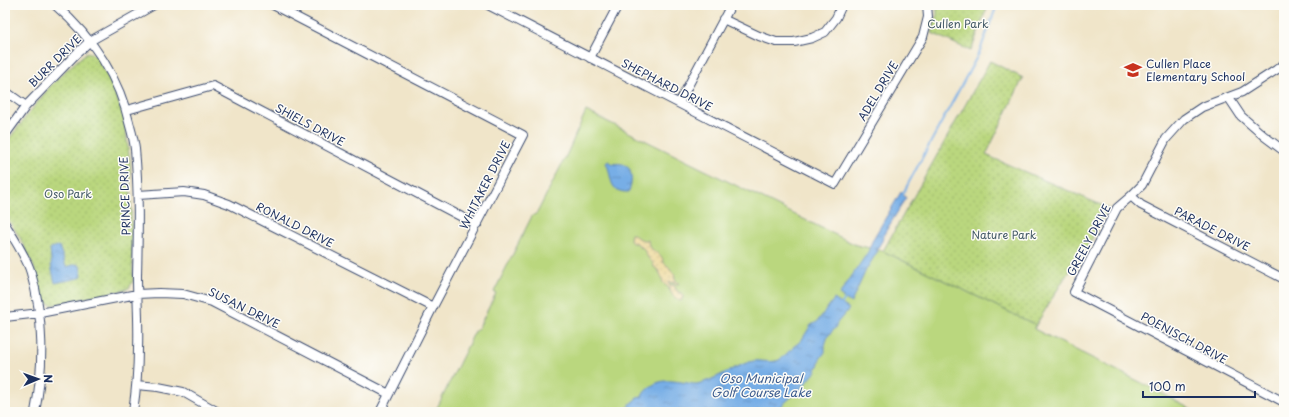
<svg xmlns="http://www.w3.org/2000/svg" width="1289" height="417" viewBox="0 0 1289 417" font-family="'Playpen Sans',sans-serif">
  <defs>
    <pattern id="sand-dots" width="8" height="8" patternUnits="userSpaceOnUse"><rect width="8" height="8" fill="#eeda9e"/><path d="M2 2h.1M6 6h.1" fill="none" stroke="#ccbb8a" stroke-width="1.8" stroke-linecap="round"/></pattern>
    <pattern id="park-dots" width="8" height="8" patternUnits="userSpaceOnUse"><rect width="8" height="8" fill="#bad77e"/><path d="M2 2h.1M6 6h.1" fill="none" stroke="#9fb96f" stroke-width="1.8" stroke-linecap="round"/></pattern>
    <pattern id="water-ripples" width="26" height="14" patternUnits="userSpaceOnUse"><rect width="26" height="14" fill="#77aee6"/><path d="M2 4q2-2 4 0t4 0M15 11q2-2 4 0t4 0" fill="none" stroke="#618ebe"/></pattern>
  </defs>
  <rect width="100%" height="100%" fill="#fdfcf7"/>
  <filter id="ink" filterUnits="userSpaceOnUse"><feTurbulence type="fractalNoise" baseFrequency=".025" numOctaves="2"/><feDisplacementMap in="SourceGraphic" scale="8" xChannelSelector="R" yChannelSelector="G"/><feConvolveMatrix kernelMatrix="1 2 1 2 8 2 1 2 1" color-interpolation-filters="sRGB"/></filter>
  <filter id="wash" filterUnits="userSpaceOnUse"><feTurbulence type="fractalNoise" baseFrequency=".012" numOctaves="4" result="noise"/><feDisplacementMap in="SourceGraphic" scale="16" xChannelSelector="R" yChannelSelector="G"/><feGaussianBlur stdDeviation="0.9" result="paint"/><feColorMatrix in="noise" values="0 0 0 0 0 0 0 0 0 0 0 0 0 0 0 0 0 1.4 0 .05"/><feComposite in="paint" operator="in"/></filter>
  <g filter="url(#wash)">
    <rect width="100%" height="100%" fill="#f0e5c9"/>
    <path fill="#bad77e" stroke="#6a836e" d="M586,111L856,245L883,251L1036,325L1034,329L1150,387L1196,412H435L476,329H478L496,293L494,292L532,216L537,213L567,154Z"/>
    <path fill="url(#sand-dots)" stroke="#84847e" d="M631,234H633C637,238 643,241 648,240L649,247L657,253L663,259L664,263L669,267L675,276L674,278L679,284L669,282V285H674L677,291L682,294L683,297L681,301L678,300L676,298L673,296L668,287L663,283C662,278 660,270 654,267C653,262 652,262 649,259C647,257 645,251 643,248L640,247L637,243H632L630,239Z"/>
    <path fill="url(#park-dots)" stroke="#6a836e" d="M936,5H988L971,51L932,33L937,14Z
      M86,53H91L97,57L113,87L124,118L130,162L133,281L129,288L124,290L53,305L49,304L44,300L33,265L19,236L5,215V144L51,85L64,72Z
      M990,61L1023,78L986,155L1108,208L1078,266L1067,274L1036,325L883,251Z"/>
    <path fill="url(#water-ripples)" stroke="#496ea2" d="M608,161L612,164C632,160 634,176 629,192C607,193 613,176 606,163Z
      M901,192L906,198L884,234L882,241L877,249V252L866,270L851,303L839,295L868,252L873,239Z
      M59,246L66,267L77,264L80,266L82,276L79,278L55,283L52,270L50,248Z
      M834,299L849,309L837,323L836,327L828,336L825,345V352L820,359L818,366L814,374L803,386L801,391L796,393L774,412H620L629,407L630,404L637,398L642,397C643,393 646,390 650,387C661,378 674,381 688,383C691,384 694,384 697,384C715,380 731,368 749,362C758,359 767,363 776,361C785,359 786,351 793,349V347L801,341L811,325L817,322Z"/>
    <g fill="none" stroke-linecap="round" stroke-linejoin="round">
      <path stroke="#77aee6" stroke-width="2" d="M901,197L979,53L997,5
        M841,305L846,297"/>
    </g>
  </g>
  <g filter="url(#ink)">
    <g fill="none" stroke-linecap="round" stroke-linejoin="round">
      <g stroke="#3b4a6e" stroke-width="10">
        <path id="street" d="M55,5C93,38 119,76 130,126C132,133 134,141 135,149C139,191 138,234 137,276C137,300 139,325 138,349C138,370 136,391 133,412
          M273,5L523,135L433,307L380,412
          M488,5L835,184L923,37L928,17L927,5
          M723,19L759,36L776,42H794L812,38L825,32L836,18L842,5
          M590,58L618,5
          M1284,64L1276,70L1242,92L1202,107L1184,119L1166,139L1142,185L1131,196L1117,208L1074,292L1284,402
          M5,91L26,106
          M1229,98L1241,116L1264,136L1284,151
          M679,103L731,5
          M127,110L213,86L477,225
          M5,135L26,106L75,55L90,41L154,5
          M138,195L184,192L204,195L229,204L433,307
          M1131,196L1141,205L1284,279
          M5,224C13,237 27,258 31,273C44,317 44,367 35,412
          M5,317L40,313L137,294L159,293L183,294L212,302L389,394
          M137,385L158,387L183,392L218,412"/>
      </g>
      <use href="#street" stroke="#fff" stroke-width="8"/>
    </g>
  </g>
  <defs>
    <g id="school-bare" transform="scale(1.38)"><path d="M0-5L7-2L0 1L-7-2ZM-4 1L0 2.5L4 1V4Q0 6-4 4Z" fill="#c8321e" stroke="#fdfcf7" stroke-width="2.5" paint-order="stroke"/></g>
  </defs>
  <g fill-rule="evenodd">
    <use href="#school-bare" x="1133" y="70"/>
  </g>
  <g text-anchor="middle" stroke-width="3" stroke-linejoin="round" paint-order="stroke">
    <g font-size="11" fill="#435966" stroke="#fdfcf7">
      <text x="958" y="28">Cullen Park</text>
      <text x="68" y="198">Oso Park</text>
      <text x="1004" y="239">Nature Park</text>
    </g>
    <g font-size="11" fill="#1b2f5e" stroke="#fdfcf7">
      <text transform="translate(55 61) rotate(-45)" y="4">BURR DRIVE</text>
      <text transform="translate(667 85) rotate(27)" y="4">SHEPHARD DRIVE</text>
      <text transform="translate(878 91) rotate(-59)" y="4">ADEL DRIVE</text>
      <text transform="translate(310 125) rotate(28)" y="4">SHIELS DRIVE</text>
      <text transform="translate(485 185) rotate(-63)" y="4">WHITAKER DRIVE</text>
      <text transform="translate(125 196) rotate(-92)" y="4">PRINCE DRIVE</text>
      <text transform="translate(295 225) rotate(27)" y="4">RONALD DRIVE</text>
      <text transform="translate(1212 229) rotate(27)" y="4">PARADE DRIVE</text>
      <text transform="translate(1089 240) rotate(-62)" y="4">GREELY DRIVE</text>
      <text transform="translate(244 308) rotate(26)" y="4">SUSAN DRIVE</text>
      <text transform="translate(1184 338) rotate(28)" y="4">POENISCH DRIVE</text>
    </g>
    <g font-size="11" fill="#1b2f5e" stroke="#fdfcf7" text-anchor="start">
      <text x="1146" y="68">Cullen Place<tspan x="1146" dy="13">Elementary School</tspan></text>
    </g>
    <g font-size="12" font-style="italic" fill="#3b5b8e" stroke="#fdfcf7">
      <text x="761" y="383">Oso Municipal<tspan x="761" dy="14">Golf Course Lake</tspan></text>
    </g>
  </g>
  <rect width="1289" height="417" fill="none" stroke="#fdfcf7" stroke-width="20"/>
  <g transform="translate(38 379) rotate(88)" stroke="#fdfcf7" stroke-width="3" paint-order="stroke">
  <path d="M0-3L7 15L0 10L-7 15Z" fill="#1b2f5e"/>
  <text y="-6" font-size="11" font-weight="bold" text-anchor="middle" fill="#1b2f5e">N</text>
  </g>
  <path d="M1143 391v6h112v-6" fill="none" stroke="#1b2f5e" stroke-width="2"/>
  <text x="1149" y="391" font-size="12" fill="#1b2f5e" stroke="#fdfcf7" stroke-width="3" paint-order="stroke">100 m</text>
</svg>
